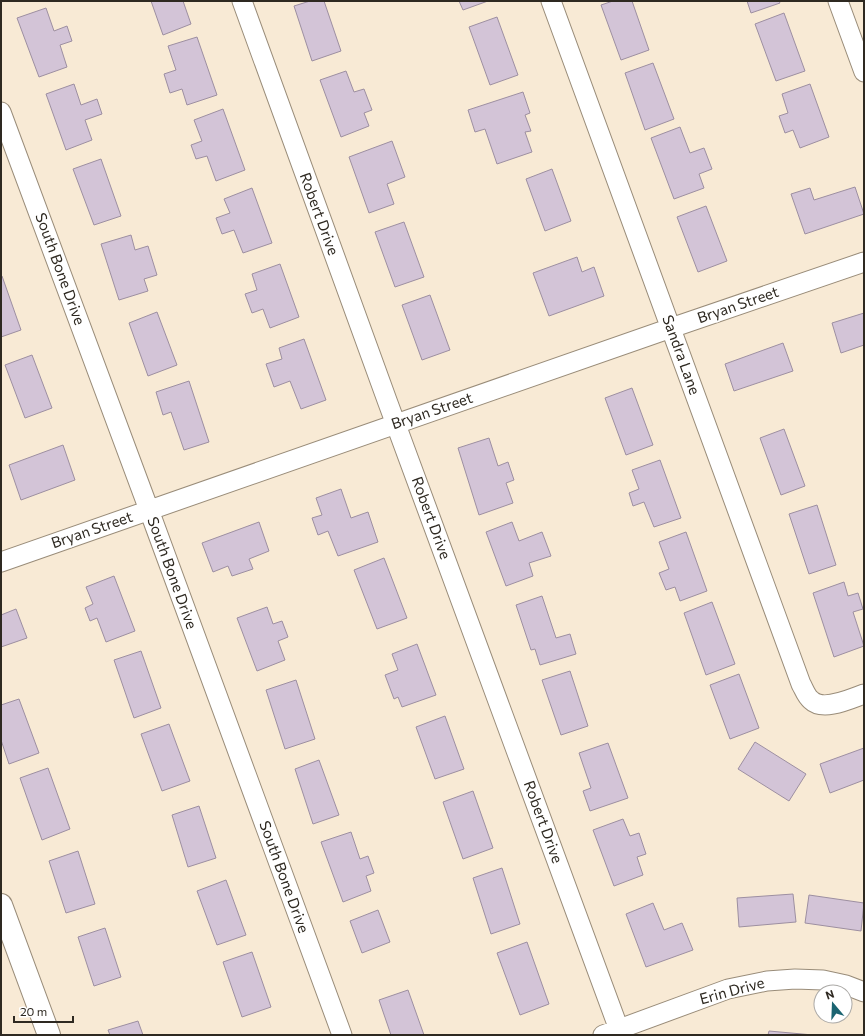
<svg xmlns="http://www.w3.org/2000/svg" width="865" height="1036" viewBox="0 0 865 1036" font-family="Commissioner,sans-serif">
  <rect width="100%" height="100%" fill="#f8ead5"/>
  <path fill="#d3c4d7" stroke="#9d8fa1" d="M151,1H183L191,24L163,35Z
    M310,1H324L341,51L312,61L294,6Z
    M459,1H488L463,10Z
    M613,1H632L649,50L621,60L601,5Z
    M747,1H779L780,3L751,13Z
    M46,8L54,31L67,26L72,41L60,45L67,67L39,77L17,18Z
    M784,13L805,71L776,81L755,24Z
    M497,17L518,75L490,85L469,27Z
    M197,37L217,95L187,105L182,89L170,93L164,74L176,70L168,46Z
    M653,63L674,119L645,130L625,73Z
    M346,71L354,92L364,89L372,110L364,113L369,126L341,137L320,80Z
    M74,84L81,105L97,99L102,114L85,120L92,140L66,150L46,94Z
    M810,84L829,137L800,148L793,130L785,133L779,116L788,113L782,94Z
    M523,92L530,113L525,115L531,131L525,132L532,152L497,164L485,129L475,132L468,110Z
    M223,109L245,170L216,181L207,156L196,159L191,145L202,141L194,120Z
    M680,127L690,153L704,148L712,169L699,174L704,188L674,199L651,138Z
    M392,141L405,177L387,184L394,204L369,213L349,157Z
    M101,159L121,216L94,225L73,169Z
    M552,169L571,221L545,231L526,179Z
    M855,187L864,214L805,234L791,194L810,188L814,200Z
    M252,188L272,243L243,253L234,230L222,234L216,218L230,213L224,199Z
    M706,206L727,261L698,272L677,217Z
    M404,222L424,277L395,287L375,232Z
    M131,235L135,250L148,246L157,275L144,279L148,291L119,300L101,244Z
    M577,257L582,272L594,267L604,296L549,316L533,273Z
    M280,264L299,317L270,328L263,309L252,313L245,294L257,290L252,274Z
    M1,276H2L21,330L1,337Z
    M430,295L450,350L422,360L402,305Z
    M157,312L177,365L148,376L129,323Z
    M864,313V345L841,353L832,323Z
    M304,339L326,400L301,409L290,381L274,387L266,364L282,359L279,348Z
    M783,343L793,371L734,391L725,364Z
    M32,355L52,408L25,418L5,365Z
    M189,381L209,442L184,450L171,412L163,415L156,392Z
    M632,388L653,445L626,455L605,398Z
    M784,429L805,486L781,495L760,438Z
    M489,438L498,466L508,462L514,480L506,483L513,503L479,515L458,448Z
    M63,445L75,480L21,500L9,465Z
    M660,460L681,518L654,527L644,502L633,506L629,493L639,489L632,470Z
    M341,489L351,518L368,512L378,542L338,556L328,531L318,535L312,518L322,515L316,498Z
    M817,505L836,565L809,574L789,514Z
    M259,522L269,551L249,559L253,569L232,576L228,566L213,572L202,543Z
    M512,522L519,541L542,532L551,556L529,563L533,576L506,586L486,532Z
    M686,532L707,591L680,601L675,587L666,590L659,573L669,569L659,542Z
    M384,558L407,618L377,629L354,570Z
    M114,576L135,631L106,642L97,618L90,621L85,608L93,604L86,587Z
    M844,582L848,596L858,593L863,609L853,612L864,646L834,657L813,593Z
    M542,596L556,638L570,634L576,654L540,665L535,649L531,650L516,605Z
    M712,602L735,664L706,675L684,613Z
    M267,607L273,624L282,621L288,637L278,641L285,660L257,671L237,618Z
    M16,609L27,638L1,647V615Z
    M417,644L436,695L402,707L398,697L394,699L385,675L398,670L392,654Z
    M141,651L161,708L134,718L114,660Z
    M570,671L588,726L561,735L542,680Z
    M739,674L759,728L730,739L710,685Z
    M296,680L315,739L285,749L266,690Z
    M19,699L39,753L9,764L1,740V705Z
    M445,716L464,769L435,779L416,727Z
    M169,724L190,781L162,791L141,734Z
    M755,742L806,774L789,801L738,769Z
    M608,743L628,798L590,811L583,791L591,788L579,753Z
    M864,748V780L830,793L820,764Z
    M319,760L339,815L313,824L295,769Z
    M48,768L70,829L42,840L20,778Z
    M473,791L493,848L463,859L443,802Z
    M199,806L216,858L188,867L172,815Z
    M623,819L630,836L639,833L646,854L637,857L643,875L614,886L593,830Z
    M351,832L360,859L368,856L374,873L366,876L371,891L343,902L321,842Z
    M78,851L95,904L66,913L49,861Z
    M502,868L520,924L491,934L473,878Z
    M226,880L246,935L217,945L197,891Z
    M793,894L796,922L739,927L737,898Z
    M809,895L864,903L861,931L805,923Z
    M653,903L664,930L682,923L693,950L646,967L626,914Z
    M378,910L390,942L362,953L350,921Z
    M105,928L121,977L94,986L78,937Z
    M527,942L549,1004L520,1015L497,953Z
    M252,952L271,1007L242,1017L223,962Z
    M408,990L424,1035H391L379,1000Z
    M138,1021L143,1035H110L108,1030Z
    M769,1031L813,1035H768Z"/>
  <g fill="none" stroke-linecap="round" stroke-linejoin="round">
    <g stroke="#998c79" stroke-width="21">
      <path id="street" d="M242,1L388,403L621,1035
        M551,1L801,684C804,689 806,696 811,700C823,712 850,699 864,694
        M838,1L864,72
        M1,112L149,510L342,1035
        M1,562L671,328L864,262
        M603,1035L728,989L767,981L795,979L823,980L846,985L864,992"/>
    </g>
    <g stroke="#998c79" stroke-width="24">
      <path id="secondary" d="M1,905L49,1035"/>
    </g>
    <use href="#street" stroke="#fff" stroke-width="19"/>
    <use href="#secondary" stroke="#fff" stroke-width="22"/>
  </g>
  <g text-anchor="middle" stroke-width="3.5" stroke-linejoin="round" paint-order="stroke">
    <g font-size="15" fill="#2e2921" stroke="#fff">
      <text transform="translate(319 214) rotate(70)" y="5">Robert Drive</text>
      <text transform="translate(60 269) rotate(70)" y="5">South Bone Drive</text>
      <text transform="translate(738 305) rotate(-19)" y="5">Bryan Street</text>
      <text transform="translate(681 355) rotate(70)" y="5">Sandra Lane</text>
      <text transform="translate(432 411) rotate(-19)" y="5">Bryan Street</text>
      <text transform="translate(431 518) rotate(70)" y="5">Robert Drive</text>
      <text transform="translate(92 530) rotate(-19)" y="5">Bryan Street</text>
      <text transform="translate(172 573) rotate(70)" y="5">South Bone Drive</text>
      <text transform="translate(543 822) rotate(70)" y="5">Robert Drive</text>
      <text transform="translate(284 877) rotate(70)" y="5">South Bone Drive</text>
      <text transform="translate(732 991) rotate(-15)" y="5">Erin Drive</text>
    </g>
  </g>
  <rect width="865" height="1036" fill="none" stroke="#2e2921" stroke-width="4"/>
  <g transform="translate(833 1004) rotate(341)"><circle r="19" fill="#ffffff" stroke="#aba9a6"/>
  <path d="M0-3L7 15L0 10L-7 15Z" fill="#1b6471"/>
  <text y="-6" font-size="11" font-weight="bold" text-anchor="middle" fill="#2e2921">N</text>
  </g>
  <path d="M14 1016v6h59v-6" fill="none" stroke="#2e2921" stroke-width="2"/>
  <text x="20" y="1016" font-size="12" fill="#2e2921" stroke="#ffffff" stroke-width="3" paint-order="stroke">20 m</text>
</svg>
